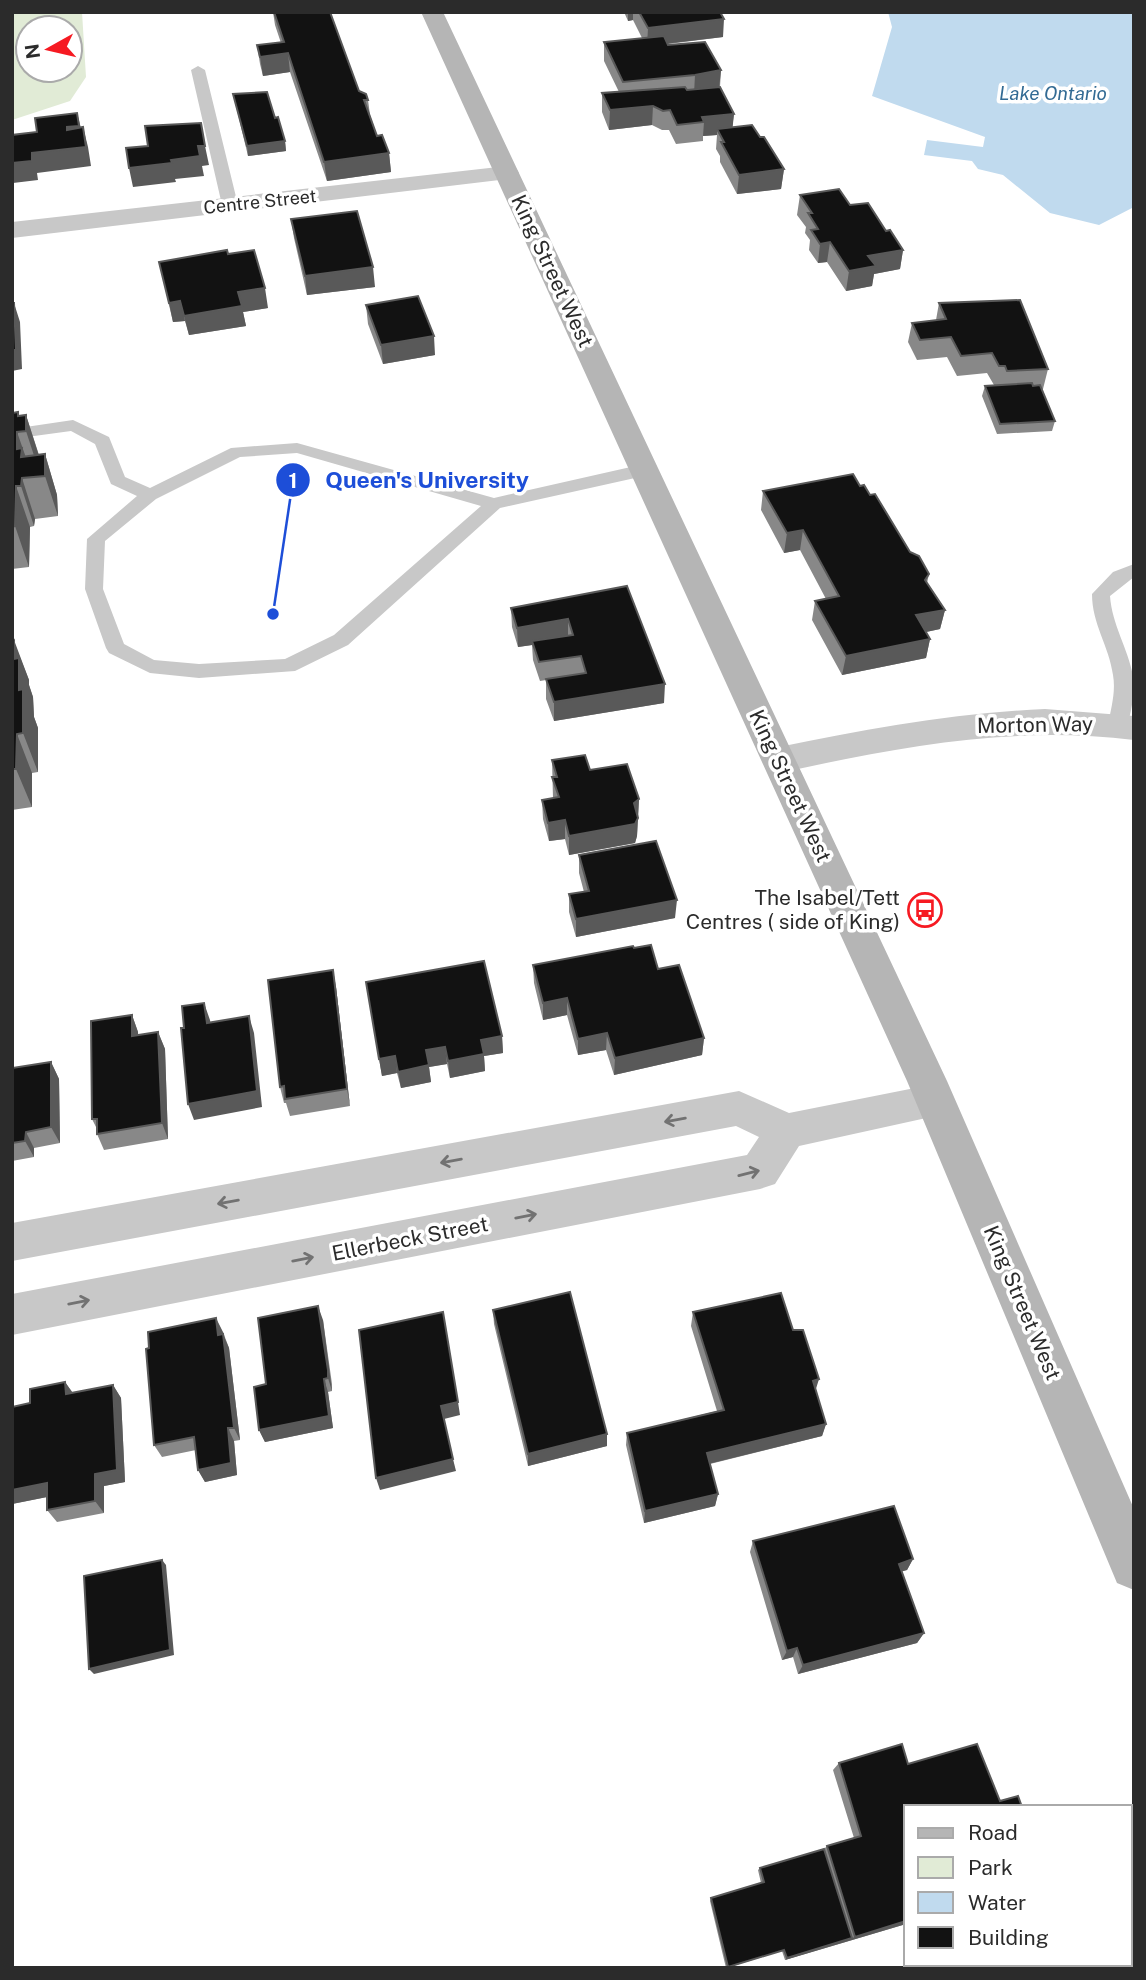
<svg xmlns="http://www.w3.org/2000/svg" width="1146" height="1980" viewBox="0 0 1146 1980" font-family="'Public Sans',sans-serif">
  <rect width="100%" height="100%" fill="#fff"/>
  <path fill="#e1ebd6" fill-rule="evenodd" d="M12,12H82L86,77L70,101L12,120ZM70,28V70H28V28Z"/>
  <path fill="#c0daee" d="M888,12H1134V207L1099,225L1050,213L1003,175L978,169L972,161L924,155L927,140L983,147L985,137L872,96L892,27Z"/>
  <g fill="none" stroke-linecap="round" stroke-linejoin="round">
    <path fill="#c8c8c8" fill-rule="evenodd" d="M198,66L205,70L238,205L230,210L222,205L191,70Z
      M73,420L109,437L125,477L150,488L231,448L297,443L494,498L644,464L653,470L644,476L500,508L348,645L295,671L199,678L150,673L109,653L106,648L85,589L87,539L137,496L111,484L95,444L71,431L12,439V429ZM297,453L481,506L334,635L285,659L199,664L154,660L124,644L103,589L105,541L156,499L240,457Z
      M1134,564V577L1110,596C1112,625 1128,648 1133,676C1136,692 1131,709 1128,725L1125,730L1118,732L1111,730L1108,725C1111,708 1116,692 1113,675C1109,646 1092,624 1092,594L1113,572Z"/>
    <path fill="#c8c8c8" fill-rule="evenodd" d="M507,166L516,168L519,173L516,178L12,238V222Z
      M1045,709L1134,716V740C1010,725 899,747 779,773L767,769L762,760L767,751L779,747C867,729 954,713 1045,709Z
      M935,1084L949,1089L955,1101L949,1113L799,1146L775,1184L760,1189L12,1335V1294L747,1155L759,1137L736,1126L12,1261V1223L739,1091L789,1113Z"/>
    <path fill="#b5b5b5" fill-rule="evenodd" d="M421,12H443L947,1081L1134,1509V1590L1117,1583L907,1081Z"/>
  </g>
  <path fill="#888" d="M273,12H330L359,91L368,100L370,115L377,136L389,153L391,172L327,181L290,72L263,76L260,64L257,45L281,43L275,25Z
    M624,12H720L723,37L668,44L721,70L720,87L734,114L732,128L760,137L784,169L781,189L737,194L720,162V156L716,149L717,135L703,136V141L676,144L669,130H662L652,125L609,130L602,112V93L619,92L604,61V42L642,38L633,20L628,21Z
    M233,94L275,118L285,141L286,151L248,156Z
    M800,195L850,205L886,231L903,250L900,269L874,274L872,286L846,291L827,262L818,263L809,250L810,240L805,233L806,227L797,215Z
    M291,219L375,287L307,295L294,238Z
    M228,254L268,308L243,312L246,326L189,335L185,321L173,322L159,262Z
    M939,303L1048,369L1043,389H1042L1055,421L1052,431L997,434L982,396L985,386L994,385L987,373L957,376L947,357L917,360L908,342L912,323L936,320Z
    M366,305L435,355L383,364L368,324Z
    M12,413L19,416L26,415L39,455L45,454L57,495L58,516L35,519L34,526L30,527L29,567L12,569Z
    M860,486L910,552L929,574L927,583L945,610L940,629L926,632L930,639L926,658L842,675L812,620L815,601L826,599L800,550L784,553L761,510L763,491Z
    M627,586L664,703L554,721L546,699V680L540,681L533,660L532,645L518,647L512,627L511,608Z
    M12,637L29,680V685L33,697L34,717L38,728V772L32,773V807L12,810Z
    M552,760L590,770L639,799L637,836L635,843L569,855L565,839L549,841L543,819L542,800L553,798Z
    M579,855L675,918L576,937L569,912V894L584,892L579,873Z
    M634,948L658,969L704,1038L702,1055L614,1075L606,1050L578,1055L567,1015L543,1020L534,983L533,965Z
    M366,982L502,1036L503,1053L484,1056L485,1071L450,1078L447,1064L429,1067L431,1082L401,1088L397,1073L382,1076Z
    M336,987L350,1106L290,1116L286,1103H284L280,1087Z
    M132,1015L138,1032V1035L158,1032L165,1049L168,1139L104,1150L97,1134V1129L92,1119Z
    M51,1062L59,1079L60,1143L34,1148V1157L12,1161V1068Z
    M493,1310L607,1446L528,1466L494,1324Z
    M693,1312L793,1330L816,1390L826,1424L822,1436L710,1464L718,1494L715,1506L644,1523L626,1445L627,1433L717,1411L691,1326Z
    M323,1320L332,1384V1391L328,1392L333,1428L265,1442L259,1430L266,1384Z
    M223,1332L229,1348L240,1440L234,1441L237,1475L205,1482L198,1470L196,1450L162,1457L154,1445Z
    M65,1382L73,1393L113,1385L121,1398L125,1482L104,1486V1513L57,1522L47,1510V1497L12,1504V1407L30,1403Z
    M753,1541L913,1559L907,1570L902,1571L924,1633L917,1643L798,1674L793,1657L782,1660L750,1552Z
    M839,1763L908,1764L1000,1801L1022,1807H906V1924L785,1960L782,1951L726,1968L710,1901L711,1898L761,1883L758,1870L760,1868L824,1849L827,1846L854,1838L833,1770Z"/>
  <path fill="#595959" d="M628,12H633V20L628,21Z
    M724,19L723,37L647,46L648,28Z
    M288,53L290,72L263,76L260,57Z
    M721,70L719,89L694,94L695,75Z
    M653,106L652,125L609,130L610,110Z
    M77,113L82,132L83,127L88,147L91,166L37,173L38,180L13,183L12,163L32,153L67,127Z
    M734,114L732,133L717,129V135L703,136L704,122L702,117Z
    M285,141L286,151L248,156L247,146Z
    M198,146H205L209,165L202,166L204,176L175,179L176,182L133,187L129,168L171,160Z
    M389,153L391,172L327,181L324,162Z
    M784,169L781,189L737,194L739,175Z
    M830,242L827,262L818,263L820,244Z
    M903,250L900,269L874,274L872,286L846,291L849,271L868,256Z
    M373,267L375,287L307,295L305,276Z
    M265,288L268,308L243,312L246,326L189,335L184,316L238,292Z
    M180,301L185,321L173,322L169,303Z
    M14,303L20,322L22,369L12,371Z
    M434,336L435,355L383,364L381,345Z
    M26,415L39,456V471L26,431Z
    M17,432L31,472L17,449Z
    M45,454L57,495L58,516L45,476Z
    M22,478L35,519L34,526L21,486Z
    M16,486L30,527L29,567L15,526Z
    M803,530L800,550L784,553L787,533Z
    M945,610L940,629L912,635L916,615Z
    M568,619V639L532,641V645L518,647L517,628Z
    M930,639L926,658L842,675L846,656Z
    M14,640L29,680V685L33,697L34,717L38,728V772L23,733L19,690L13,659Z
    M665,684L664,703L554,721V702Z
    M17,734L32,773V807L16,769Z
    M639,799L637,836L635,843L569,855V836Z
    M565,820V839L549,841L548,823Z
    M677,900L675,918L576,937V919Z
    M333,970L336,987L350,1106L347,1089Z
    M567,998V1015L543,1020V1003Z
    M204,1003L210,1020L213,1040L207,1023Z
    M132,1015L138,1032L139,1053L132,1036Z
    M249,1016L254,1033L262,1107L194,1120L188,1104Z
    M158,1032L165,1049L168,1139L162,1123Z
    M607,1033L606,1050L578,1055V1039Z
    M502,1036L503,1053L484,1056L485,1071L450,1078L448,1061L481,1040Z
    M704,1038L702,1055L614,1075L615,1058Z
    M445,1047L447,1064L429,1067L431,1082L401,1088L398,1072L426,1050Z
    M395,1056L397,1073L382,1076L379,1059Z
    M51,1062L59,1079L60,1143L51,1127Z
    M26,1132L34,1148V1157L25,1141Z
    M318,1306L323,1320L332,1391L328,1378Z
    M216,1318L223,1332L224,1349L218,1335Z
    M223,1334L229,1348L240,1440L234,1428Z
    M324,1379L328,1392L333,1428L265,1442L259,1430Z
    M819,1379L815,1392L813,1381Z
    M65,1382L74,1395L66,1394Z
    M113,1385L121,1398L125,1482L104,1486V1513L95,1501V1474Z
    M458,1402L460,1415L444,1419L441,1406Z
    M826,1424L822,1436L704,1465L707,1453Z
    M228,1428L234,1441L237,1475L205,1482L198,1470Z
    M607,1434V1446L528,1466V1454Z
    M453,1459L456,1471L380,1490L376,1478Z
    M47,1483L57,1495L12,1504V1490Z
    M718,1494L715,1506L644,1523L645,1511Z
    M913,1559L907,1570L893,1574L899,1564Z
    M162,1560L166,1565L174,1655L94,1674L89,1669Z
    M924,1633L917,1643L798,1674L803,1665Z
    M797,1648L793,1657L782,1660L787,1651Z
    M906,1921V1924L785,1960L787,1958L852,1938L855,1937Z"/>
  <path fill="#121212" stroke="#595959" stroke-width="2" d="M274,12H330L359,91L366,94L368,100H364L377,136L382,135L389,153L324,162L288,53L260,57L257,45L284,42Z
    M639,12H720L724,19L648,28Z
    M664,36L668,45L705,42L721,70L695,75L623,82L604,42Z
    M685,87L687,90L720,87L734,114L702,117L704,122L677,125L670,110L663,111L653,106L610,110L602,93Z
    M267,92L275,118L278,117L285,141L247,146L233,94Z
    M77,113L79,126L67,127V130L83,127L86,147L32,153V161L12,163V135L37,132L35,118Z
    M201,123L205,146H198L200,156L171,160L172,163L129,168L126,148L148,146L145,126Z
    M752,125L760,137H764L784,169L739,175L721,142H724L717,129Z
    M839,189L850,205L868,203L886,231L890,230L903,250L868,256L876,266L849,271L830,242L820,244L811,230L818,229L808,213H812L800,195Z
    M357,211L373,267L305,276L291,219Z
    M227,250L228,254L254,250L265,288L238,292L242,306L184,316L180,301L169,303L159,262Z
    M418,296L434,336L381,345L366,305Z
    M1020,300L1048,369L1007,371L1005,366H999L992,353L961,356L951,337L920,340L912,323L946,319L939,303Z
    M12,303H14L16,350H12Z
    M1032,383L1033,386L1040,385L1055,421L1000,424L985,386Z
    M18,412V416L26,415V431L17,432V449L22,448L21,457L45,454V476L22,478L21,486H16L15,526L12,527V413Z
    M853,474L860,486L864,485L870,495L875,494L910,552L919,556L929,574L925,580L945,610L916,615L930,639L846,656L815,601L839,596L803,530L787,533L763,491Z
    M627,586L665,684L554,702L546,679L586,673L581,656L539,662L532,641L573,635L568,619L517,628L511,608Z
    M12,637L14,640L13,659L19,658V690L23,689V733L17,734L16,769H12Z
    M585,755L590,770L627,764L639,799L634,803L638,818L635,824L569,836L565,820L548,823L542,800L559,797L552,777H557L552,760Z
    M656,841L677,900L576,919L569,894L589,891L579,855Z
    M651,945L658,969L679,965L704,1038L615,1058L607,1033L578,1039L567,998L543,1003L533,965L633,946L634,948Z
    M484,961L502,1036L481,1040L484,1054L448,1061L445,1047L426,1050L429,1065L398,1072L395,1056L379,1059L366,982Z
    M333,970L347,1089L285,1099L284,1086L280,1087L268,980Z
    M204,1003L207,1023L249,1016L257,1091L188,1104L181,1028H184L182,1006Z
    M132,1015V1036L158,1032L162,1123L97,1134V1119H92L91,1021Z
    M51,1062V1127L26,1132L25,1141L12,1143V1068Z
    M570,1292L607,1434L528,1454L493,1310Z
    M781,1293L793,1330H803L819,1379L813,1381L826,1424L707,1453L718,1494L645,1511L627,1433L724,1410L693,1312Z
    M318,1306L328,1370V1378L324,1379L329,1416L259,1430L254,1387L266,1384L258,1318Z
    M443,1312L458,1402L441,1406L453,1459L376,1478L359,1330Z
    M216,1318L218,1335L223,1334L234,1428H228L231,1463L198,1470L194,1437L154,1445L146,1349L149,1348L148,1332Z
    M65,1382L66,1394L113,1385L117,1470L95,1474V1501L47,1510V1483L12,1490V1407L30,1403V1389Z
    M894,1506L913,1559L899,1564L924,1633L803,1665L797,1648L787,1651L753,1541Z
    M162,1560L170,1650L89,1669L84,1576Z
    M902,1744L908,1764L977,1744L1000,1801L1018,1796L1022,1807H906V1921L855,1937L827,1846L861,1836L839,1763Z
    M824,1849L852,1938L787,1958L784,1950L728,1967L711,1898L764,1882L760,1868Z"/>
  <defs><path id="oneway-shaft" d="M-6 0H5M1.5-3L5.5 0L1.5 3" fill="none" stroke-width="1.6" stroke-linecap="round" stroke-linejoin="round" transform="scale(1.75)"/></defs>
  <g stroke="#727272">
    <use href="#oneway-shaft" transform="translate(675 1120) rotate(170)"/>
    <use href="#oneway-shaft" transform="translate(451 1161) rotate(170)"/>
    <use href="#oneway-shaft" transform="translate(749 1173) rotate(-14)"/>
    <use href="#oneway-shaft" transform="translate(228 1202) rotate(170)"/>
    <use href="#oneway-shaft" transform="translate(526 1216) rotate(-11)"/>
    <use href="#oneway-shaft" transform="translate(303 1259) rotate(-11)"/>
    <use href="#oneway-shaft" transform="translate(79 1302) rotate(-11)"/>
  </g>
  <defs>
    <g id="bus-ring" transform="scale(1.75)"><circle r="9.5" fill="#fff" stroke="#f61a22" stroke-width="1.5"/><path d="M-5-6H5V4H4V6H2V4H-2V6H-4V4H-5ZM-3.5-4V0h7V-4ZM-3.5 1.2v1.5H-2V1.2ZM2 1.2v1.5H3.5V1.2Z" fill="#f61a22"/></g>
  </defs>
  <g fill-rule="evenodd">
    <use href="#bus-ring" x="925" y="910"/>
  </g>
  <g text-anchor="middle" stroke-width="7" stroke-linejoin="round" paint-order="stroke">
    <g font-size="18" fill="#2b2b2b" stroke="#fff">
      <text transform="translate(260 202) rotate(-6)" y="6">Centre Street</text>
    </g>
    <g font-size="19" font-style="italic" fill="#336b94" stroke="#fff">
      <text x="1053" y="100">Lake Ontario</text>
    </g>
    <g font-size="21" fill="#2b2b2b" stroke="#fff">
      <text transform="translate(552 271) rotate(65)" y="7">King Street West</text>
      <text transform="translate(1035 725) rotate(-1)" y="7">Morton Way</text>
      <text transform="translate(790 786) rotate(65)" y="7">King Street West</text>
      <text transform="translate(410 1239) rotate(-11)" y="7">Ellerbeck Street</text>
      <text transform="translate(1022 1303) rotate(67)" y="7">King Street West</text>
    </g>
    <g font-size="21" fill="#2b2b2b" stroke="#fff" text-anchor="end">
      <text x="900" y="905">The Isabel/Tett<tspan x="900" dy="24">Centres ( side of King)</tspan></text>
    </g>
  </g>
  <path fill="none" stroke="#1d4ed8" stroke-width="2.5" d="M273 614L293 480"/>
  <g fill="#1d4ed8" stroke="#fff" stroke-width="2.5">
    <circle cx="273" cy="614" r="7"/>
    <circle cx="293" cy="480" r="18"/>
  </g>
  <g font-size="21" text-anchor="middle" font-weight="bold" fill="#fff">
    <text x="293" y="488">1</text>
  </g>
  <g font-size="23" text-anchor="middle" font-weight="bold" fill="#1d4ed8" stroke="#fff" stroke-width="7" stroke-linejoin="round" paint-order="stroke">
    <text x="427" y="488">Queen's University</text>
  </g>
  <rect width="1146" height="1980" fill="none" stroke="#2b2b2b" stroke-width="28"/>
  <rect x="904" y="1805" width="228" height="161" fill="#ffffff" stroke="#aaaaaa" stroke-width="2"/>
  <rect x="918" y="1828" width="35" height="10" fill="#b5b5b5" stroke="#aaaaaa" stroke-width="2"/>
  <text x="968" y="1840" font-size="21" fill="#2b2b2b">Road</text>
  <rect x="918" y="1857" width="35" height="21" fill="#e1ebd6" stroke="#aaaaaa" stroke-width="2"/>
  <text x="968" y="1875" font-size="21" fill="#2b2b2b">Park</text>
  <rect x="918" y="1892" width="35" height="21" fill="#c0daee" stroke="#aaaaaa" stroke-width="2"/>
  <text x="968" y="1910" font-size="21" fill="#2b2b2b">Water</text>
  <rect x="918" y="1927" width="35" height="21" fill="#121212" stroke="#aaaaaa" stroke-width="2"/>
  <text x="968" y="1945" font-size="21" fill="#2b2b2b">Building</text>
  <g transform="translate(49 49) rotate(262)"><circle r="33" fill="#ffffff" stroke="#aaaaaa" stroke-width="2"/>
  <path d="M0-5L12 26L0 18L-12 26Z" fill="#f61a22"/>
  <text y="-10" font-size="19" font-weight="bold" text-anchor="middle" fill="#2b2b2b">N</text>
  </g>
</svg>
